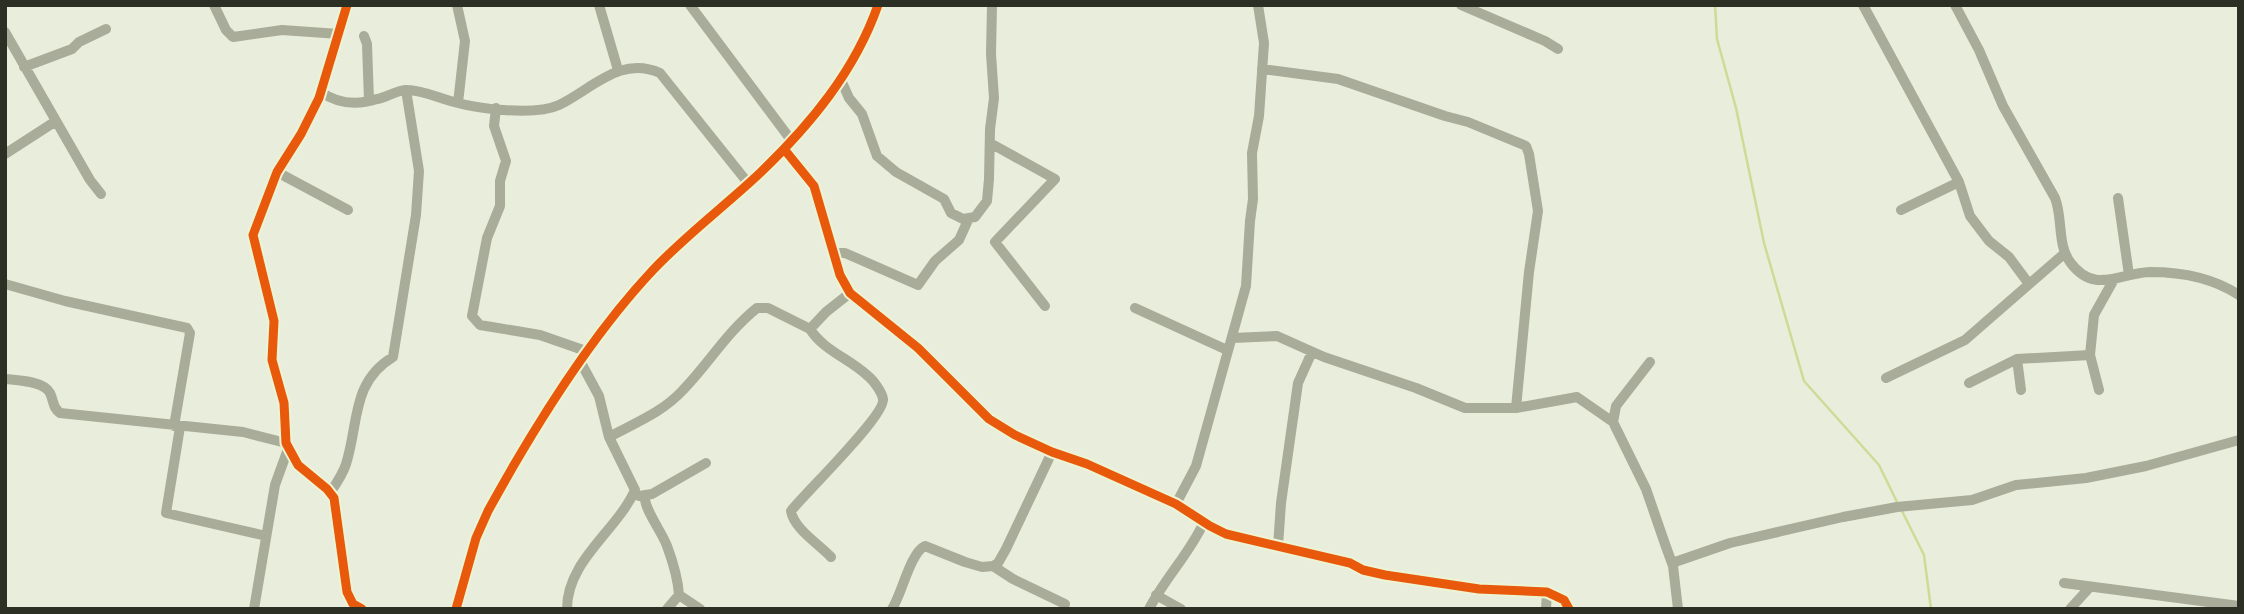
<svg xmlns="http://www.w3.org/2000/svg" width="2244" height="614" viewBox="0 0 2244 614" font-family="Quicksand,sans-serif">
  <rect width="100%" height="100%" fill="#e9eddb"/>
  <g fill="none" stroke-linecap="round" stroke-linejoin="round">
    <path stroke="#cedb96" stroke-width="2.5" d="M1715,5L1717,39L1736,108L1764,243L1804,381L1879,465L1898,504
      M1901,509L1924,555L1931,609"/>
    <path stroke="#a8ac98" stroke-width="10" d="M214,5L226,30L233,37L282,30L339,34
      M347,5L319,98L301,134L277,172L253,235L274,321L272,360L284,403L286,443L298,465L327,489L334,498L347,592L353,604L362,609
      M457,5L465,41L458,103
      M599,5L618,70
      M690,5L791,140
      M1461,5L1545,41L1558,49
      M1863,5L1959,182L1901,210
      M1955,5L1979,50L2003,106L2055,198C2063,218 2057,244 2070,262C2094,295 2119,273 2150,272C2180,272 2213,278 2239,295
      M5,32L90,180L101,194
      M364,36L367,44L369,101
      M24,67L72,49L79,42L106,29
      M1262,69L1338,79L1445,116L1468,122L1526,146L1529,154L1538,211L1529,272L1516,408
      M841,80L849,98L862,114L877,156L896,172L944,199L951,213L963,219L975,217L987,201L989,179L990,129L994,98L991,54L992,5
      M321,92C338,104 358,105 377,99C387,97 397,90 407,90C422,90 439,98 454,102C479,109 535,116 559,105C592,89 621,55 660,73L748,183
      M496,108L494,126L506,161L500,181V206L487,238L472,316L480,325L540,335L586,351
      M990,143L1055,179L995,242L1045,306
      M784,149L814,186L840,275L850,293L918,348L989,419L1015,435L1052,452L1087,464L1176,504L1210,526L1226,534L1350,563L1363,570L1385,575L1479,589L1547,592L1564,600L1569,609
      M5,154L56,121
      M277,172L348,210
      M1959,182L1970,216L1989,241L2009,257L2029,284
      M2118,198L2129,275
      M833,253H845L918,285L935,261L959,240L969,218
      M5,284L65,301L187,328L190,333L174,426
      M1135,308L1227,350
      M1233,338L1277,336L1324,357L1416,388L1465,408H1516L1577,397L1613,422
      M2017,359L2021,390
      M1650,362L1616,406L1613,422L1646,489L1665,544L1673,566L1678,609
      M1886,378L1965,340L2065,253
      M5,379C17,380 44,381 50,393C54,401 52,407 60,413L243,432L286,443
      M1969,383L2017,359L2090,355
      M2099,390L2090,355L2094,315L2113,281
      M180,427L166,513L266,536
      M609,437C635,423 663,412 683,390C709,363 727,332 757,308H768L810,329
      M330,493C336,484 343,474 346,464C359,424 351,382 393,357L416,215L419,171L406,90
      M639,496L652,494L706,463
      M645,497C644,509 662,532 667,546C673,562 678,579 679,595L700,609
      M1176,504L1196,466L1246,286L1250,221L1253,199L1252,153L1259,116L1264,43L1258,5
      M1278,546L1281,503L1298,383L1312,352
      M831,557C819,544 794,529 791,511C805,493 886,415 883,399C882,392 873,380 868,376C850,359 823,350 810,329L826,312L850,293
      M993,566L998,563L1006,549L1052,452
      M1673,566L1675,562L1730,543L1843,517L1897,507L1972,500L2016,485L2086,478L2146,466L2239,440
      M2064,583L2239,606
      M1156,595L1181,609
      M254,609L275,485L288,449
      M456,609L476,538L488,511C533,429 589,338 653,270C686,235 725,206 760,173C810,125 855,71 878,5
      M567,609C567,560 617,531 635,490L609,437L599,396L580,361
      M667,609L679,595
      M892,609C902,594 910,553 925,546L965,562L982,567L993,566L1013,579L1065,604
      M1149,609C1165,578 1190,553 1204,522
      M1546,609L1547,592
      M2070,609L2090,587"/>
    <g stroke="#edf4d4" stroke-width="13">
      <path id="cycleway" d="M347,5L319,98L301,134L277,172L253,235L274,321L272,360L284,403L286,443L298,465L327,489L334,498L347,592L353,604L362,609
        M784,149L814,186L840,275L850,293L918,348L989,419L1015,435L1052,452L1087,464L1176,504L1210,526L1226,534L1350,563L1363,570L1385,575L1479,589L1547,592L1564,600L1569,609
        M456,609L476,538L488,511C533,429 589,338 653,270C686,235 725,206 760,173C810,125 855,71 878,5"/>
    </g>
    <use href="#cycleway" stroke="#e8590c" stroke-width="9"/>
  </g>
  <rect width="2244" height="614" fill="none" stroke="#2c2f23" stroke-width="14"/>
</svg>
